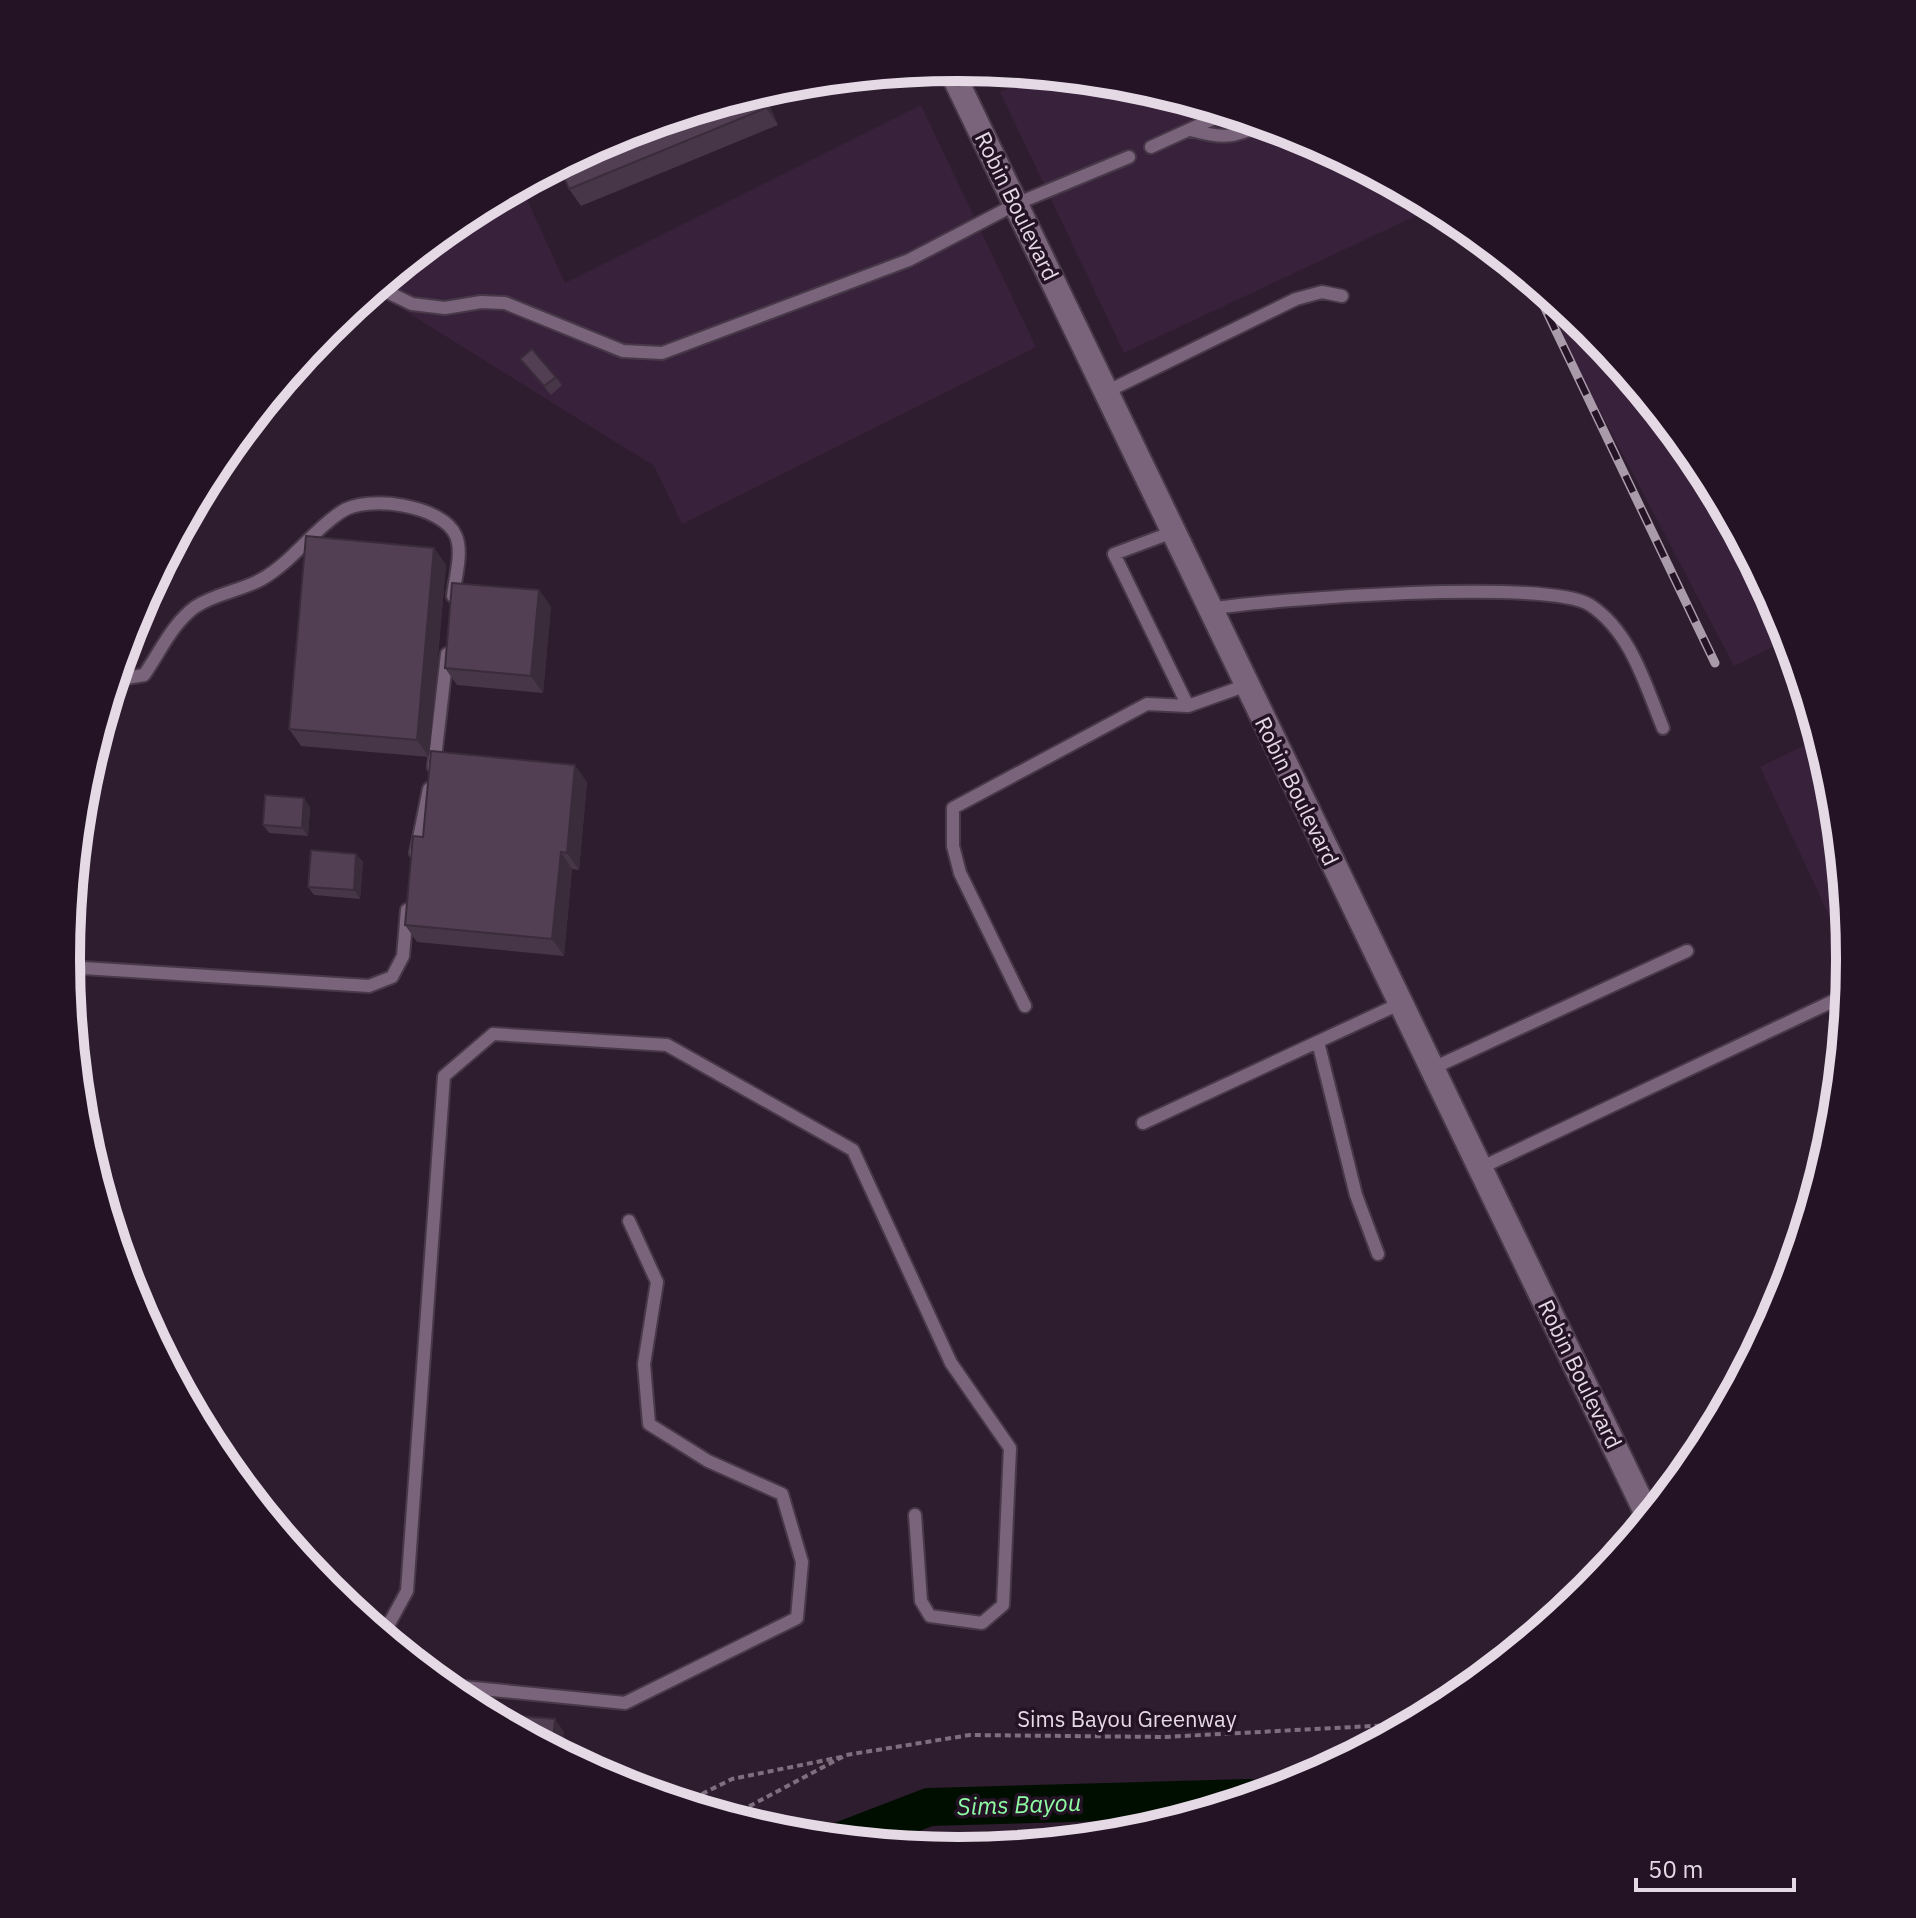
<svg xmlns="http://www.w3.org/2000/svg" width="1916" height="1918" viewBox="0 0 1916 1918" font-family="'IBM Plex Sans',sans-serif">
  <rect width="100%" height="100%" fill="#2e1c2f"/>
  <path fill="#38213a" d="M1038,75L1132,84L1300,135L1435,207L1124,353L1000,92Z
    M921,105L1036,347L682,524L654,466L373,291L463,217L521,186L565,283Z
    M1532,282L1589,329L1700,464L1782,618L1789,639L1734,666Z
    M1819,738L1833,785L1850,961L1760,767Z"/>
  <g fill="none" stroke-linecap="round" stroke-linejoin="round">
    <path stroke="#000e00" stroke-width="38" d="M843,1840L929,1807L1249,1798"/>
    <g stroke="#483949" stroke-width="16">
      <path id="service" d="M956,81L982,69
        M1190,130C1224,138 1231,139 1263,124
        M1151,147L1217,117
        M377,287L412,304L445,308L481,302L505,303L623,351L662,353L909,260L1016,204L1129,157
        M1106,392L1296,299L1322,292L1342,296
        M1173,532L1114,554L1188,706L1247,685
        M1210,609C1269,599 1548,578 1590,605C1631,632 1645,684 1663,728
        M1792,664L1796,662
        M115,680L144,675C160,652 172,624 195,607C216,593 241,591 262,579C293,561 312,531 341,512C367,494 443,505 456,536C463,553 455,578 453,596
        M434,767L447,654
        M416,853L429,789
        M67,967L369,986L392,977L403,956L407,910
        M1025,1006L960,873L953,846V808L1147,704L1188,706
        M1318,1042L1356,1195L1378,1254
        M1431,1069L1687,951
        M1143,1123L1399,1004
        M1478,1169L1846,995
        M383,1635L407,1591L444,1076L493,1034L667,1045L853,1150L951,1363L1010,1448L1003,1605L982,1623L930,1616L921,1601L915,1515
        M443,1685L625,1703L797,1618L802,1562L782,1494L708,1461L649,1424L644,1364L657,1282L629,1221"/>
    </g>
    <g stroke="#483949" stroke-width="28">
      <path id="minor" d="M950,68L1646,1512"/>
    </g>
    <path stroke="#7e6f7f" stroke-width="4" stroke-dasharray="6 4" stroke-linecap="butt" d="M684,1803L732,1779L841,1757
      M734,1819L744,1809L846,1755L970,1735L1164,1737L1410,1724"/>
    <use href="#service" stroke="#7a647b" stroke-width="12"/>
    <use href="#minor" stroke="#7a647b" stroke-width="24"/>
    <g stroke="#aa9baa" stroke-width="9">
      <path id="rail" d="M1532,281L1715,663"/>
    </g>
    <use href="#rail" stroke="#241225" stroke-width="6" stroke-dasharray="18" stroke-linecap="butt"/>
  </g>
  <path fill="#473648" d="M763,91L778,125L581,206L569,189Z
    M520,359L556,377L562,385L551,395Z
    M434,548L446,565L429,757L301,746L289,729Z
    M539,590L551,607L543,693L457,685L445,668Z
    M587,782L579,870L572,869L564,956L417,942L405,925L423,837Z
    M310,807L308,836L269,833L263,825Z
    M356,854L363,862L360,899L314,895L308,887Z"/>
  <path fill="#3a2c3b" d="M763,91L778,125L766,108L759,92Z
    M434,548L446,565L429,757L417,740Z
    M539,590L551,607L543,693L531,676Z
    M575,765L587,782L579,870L567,853Z
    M304,798L310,807L308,836L302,828Z
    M561,852L572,869L564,956L552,939Z
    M356,854L363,862L360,899L354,890Z
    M555,1719L564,1732L562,1754L552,1749Z"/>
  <path fill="#533f54" stroke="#3a2c3b" stroke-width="2" d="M759,92L766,108L569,189L559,166L617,135Z
    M532,349L556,377L544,386L520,359Z
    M306,536L434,548L417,740L289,729Z
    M452,583L539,590L531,676L445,668Z
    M431,751L575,765L567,853L561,852L552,939L405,925L413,836L423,837Z
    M265,795L304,798L302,828L263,825Z
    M311,850L356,854L354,890L308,887Z
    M485,1713L555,1719L552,1749Z"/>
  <g text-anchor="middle" stroke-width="7" stroke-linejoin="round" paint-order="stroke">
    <g font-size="22" fill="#e6d9e6" stroke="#241225">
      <text transform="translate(1017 206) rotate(64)" y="8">Robin Boulevard</text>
      <text transform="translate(1297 791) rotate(64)" y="8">Robin Boulevard</text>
      <text transform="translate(1580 1374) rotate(64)" y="8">Robin Boulevard</text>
      <text x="1127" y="1727">Sims Bayou Greenway</text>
    </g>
    <g font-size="24" font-style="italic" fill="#8efda4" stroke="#241225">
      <text transform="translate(1019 1805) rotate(-2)" y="8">Sims Bayou</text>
    </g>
  </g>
  <path d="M0 0H1916V1918H0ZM80 959a878 878 0 1 1 1756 0a878 878 0 1 1-1756 0Z" fill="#241225" fill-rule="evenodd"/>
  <path fill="none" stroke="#e6d9e6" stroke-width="10" d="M80 959a878 878 0 1 1 1756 0a878 878 0 1 1-1756 0Z"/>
  <path d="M1636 1878v12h158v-12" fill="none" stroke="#e6d9e6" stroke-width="4"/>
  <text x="1648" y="1878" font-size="24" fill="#e6d9e6" stroke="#241225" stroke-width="6" paint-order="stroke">50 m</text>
</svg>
